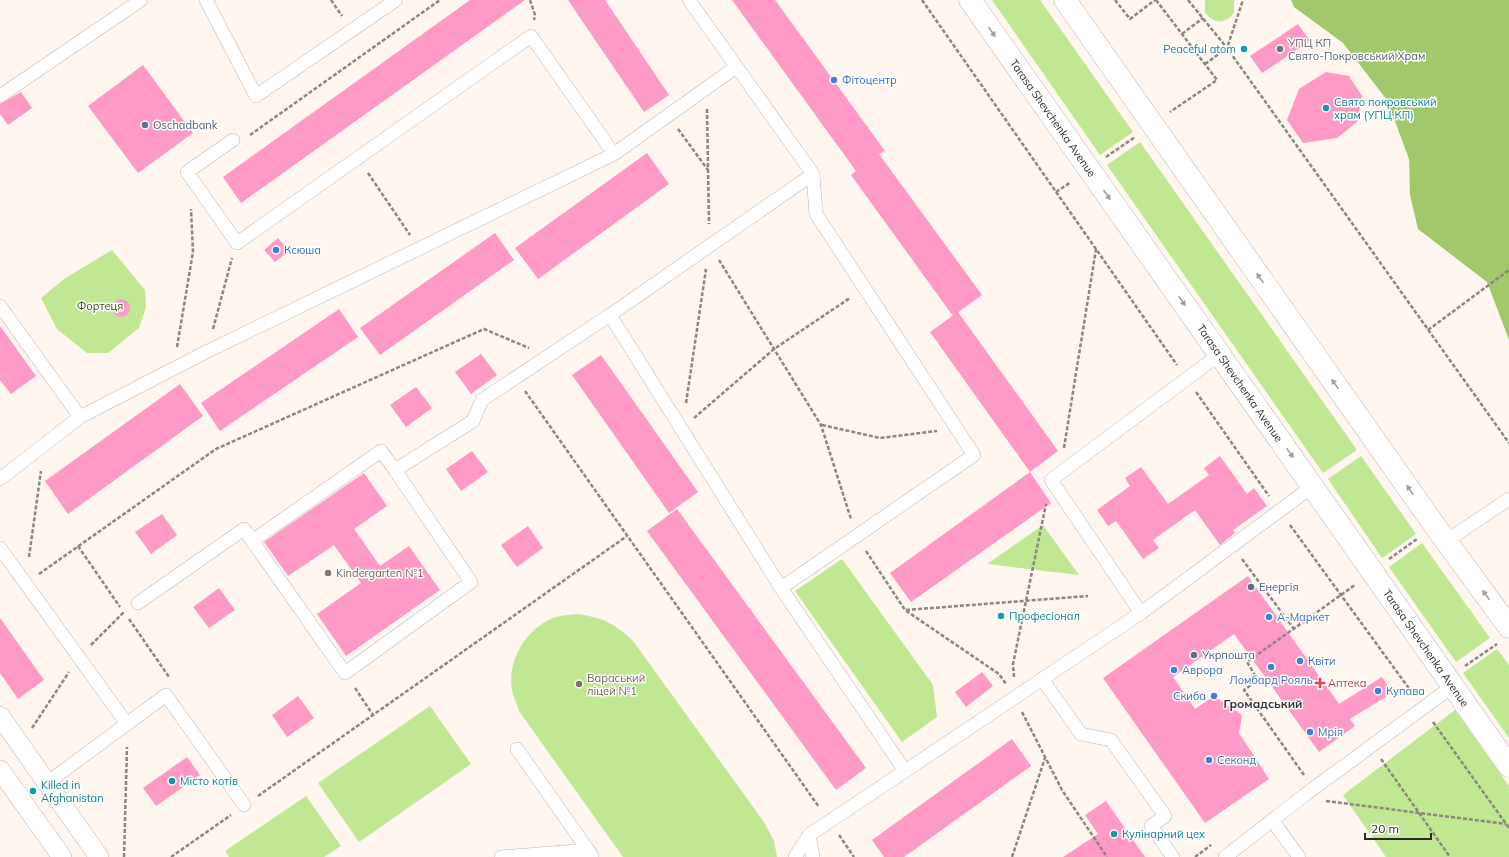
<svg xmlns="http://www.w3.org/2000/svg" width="1509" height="857" viewBox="0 0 1509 857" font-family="Mulish,sans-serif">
  <rect width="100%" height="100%" fill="#fef6ef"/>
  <path fill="#c0e791" d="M992,0H1040L1133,132L1100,155Z
    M1205,0H1234V12C1226,25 1213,24 1205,12Z
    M1140,142L1357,450L1323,473L1107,165Z
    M112,250L145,290L146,307L139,328L108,353H87L57,329L41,298L64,279Z
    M1361,456L1416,534L1382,558L1328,479Z
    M1043,525L1079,575L987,564Z
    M1422,543L1490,638L1456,662L1389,567Z
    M842,559L933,685L937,717L902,742L795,591Z
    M578,614C603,618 614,623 633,641L764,822L774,841L777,857H623L519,711C517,704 513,697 512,690C507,659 527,627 556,617C563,615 571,615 578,614Z
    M1497,649L1509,665V738L1463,673Z
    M430,706L471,764L359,842L318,783Z
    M1455,710L1509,786V857H1386L1343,795Z
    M306,796L341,846L324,857H229L225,851Z"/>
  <path fill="#a1c96c" d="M1291,0H1509V340L1487,282L1418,229L1410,195L1409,159L1387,100L1343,43L1294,7Z"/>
  <path fill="#fe9ac5" d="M470,0H525L241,203L223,177Z
    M568,0H605L669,95L644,112Z
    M732,0H775L885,151L879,154L982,295L953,316L851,175L856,171Z
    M1298,24L1310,41L1262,73L1250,56Z
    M143,65L193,133L138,173L88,106Z
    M1326,72L1349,76L1362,96L1357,122L1337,138L1303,143L1287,120L1299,89Z
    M21,92L32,108L8,125L0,114V104Z
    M647,153L669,184L538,279L515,248Z
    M495,233L514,260L380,355L360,328Z
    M278,238L289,251L275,262L264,250Z
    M112 308a9 9 0 1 1 18 0a9 9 0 1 1-18 0Z
    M339,309L358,337L220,431L201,403Z
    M958,312L1058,451L1030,472L930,332Z
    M0,326L36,376L11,394L0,380Z
    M481,354L497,375L471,394L455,372Z
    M601,355L698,492L669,513L572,375Z
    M180,384L203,416L68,514L45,481Z
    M416,387L432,408L406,427L390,405Z
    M472,451L488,472L461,491L446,469Z
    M1220,456L1247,494L1254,488L1267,506L1233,530L1235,533L1220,545L1195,510L1153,540L1159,548L1143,559L1116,521L1108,526L1097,510L1130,486L1125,478L1141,467L1168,504L1209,475L1204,468Z
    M1030,472L1051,503L911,602L890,573Z
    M364,473L387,506L354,529L380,566L409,546L440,590L346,656L317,614L361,583L334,545L288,576L264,542Z
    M677,509L866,768L836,790L647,531Z
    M162,514L177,535L151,554L135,532Z
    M528,526L543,548L517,567L501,545Z
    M1248,576L1339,704L1382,677L1392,693L1350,719L1355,726L1319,752L1234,634L1173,677L1195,709L1214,696L1242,715L1239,733L1269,779L1205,823L1103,678Z
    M219,588L235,610L209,628L193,607Z
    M0,618L44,680L18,699L0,673Z
    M982,672L993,686L966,707L955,692Z
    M298,696L314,718L287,737L272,715Z
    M1012,739L1031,766L904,857H884L872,840Z
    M187,757L200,775L156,806L143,788Z
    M1106,801L1145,857H1063L1098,834L1085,815Z"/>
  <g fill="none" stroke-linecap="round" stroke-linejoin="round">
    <g stroke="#bfb7b1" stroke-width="14">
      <path id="service" d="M206,0L256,96L396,0
        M689,0L813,174L816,214L974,455L781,588L905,771L1141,613L1313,486
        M0,96L141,0
        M233,140L187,172L237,243L531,36L614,154
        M0,306L80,417
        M0,479L80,417L206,352L614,154L736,67
        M252,541L381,451L395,470
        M1446,541L1509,499
        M0,548L127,724
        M781,588L610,315L813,174
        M138,603L244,529L345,673L471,582L395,470L473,421L482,400L610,315
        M1141,613L1051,480L1220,354
        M1042,679L1081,734L1111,740L1165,816L1151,826L1173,857
        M517,749L588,850
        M47,783L166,695L244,805
        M1272,820L1299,857
        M809,835L813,857
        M501,857L588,850L592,856
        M795,857L809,835L905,771
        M1225,857L1306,794L1453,686"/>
    </g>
    <g stroke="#bfb7b1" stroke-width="20">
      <path id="pedestrian" d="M0,716L99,857
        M0,770L62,857"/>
    </g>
    <g stroke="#bfb7b1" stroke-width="23">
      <path id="secondary" d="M970,0L1509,766
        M1065,0L1435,526L1509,627"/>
    </g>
    <path stroke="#8a8580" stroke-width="2.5" stroke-dasharray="4 2" stroke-linecap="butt" d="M331,0L342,16
      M530,0L535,15L534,20
      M922,0L1177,365
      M1115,0L1130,19L1155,0
      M1156,0L1217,80L1170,112
      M1188,0L1227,48L1509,443
      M1182,34L1203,18
      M1205,64L1227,48L1243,0
      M707,109L709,224
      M678,129L708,170
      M250,135L440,0
      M1106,157L1135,137
      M368,173L410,235
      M1056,192L1071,182
      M719,260L821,425L851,519
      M213,329L232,258
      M1428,330L1509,270
      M177,347L193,252L191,209
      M525,391L819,807
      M1196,392L1269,496
      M686,403L706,269
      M694,418L774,349L850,298
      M822,425L880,438L937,431
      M1064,448L1096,249
      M1290,525L1413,694
      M78,546L120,607
      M866,551L905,610L999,674L1006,684
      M29,557L41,471
      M1242,559L1294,629
      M1389,559L1417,539
      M39,574L216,449L484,329L529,348
      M906,610L1088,596
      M129,619L169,677
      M91,645L124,612
      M1465,666L1497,644
      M1014,677L1013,664L1046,504
      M355,688L373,715
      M1022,712L1062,790L1107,857
      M1433,722L1509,828
      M32,728L69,672
      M1381,759L1450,857
      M1304,775L1244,690L1258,680L1247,662L1355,585
      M258,796L627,536
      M1326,801L1506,824
      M839,835L854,857
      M124,857L127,747
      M171,857L231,815
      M1012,857L1045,758
      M1195,857L1211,845"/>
    <use href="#service" stroke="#fff" stroke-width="13"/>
    <use href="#pedestrian" stroke="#fff" stroke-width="19"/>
    <use href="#secondary" stroke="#fff" stroke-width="22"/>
  </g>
  <defs><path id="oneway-solid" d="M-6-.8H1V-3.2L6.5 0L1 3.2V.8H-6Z"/></defs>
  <g fill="#a09e9d">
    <use href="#oneway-solid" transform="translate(992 32) rotate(55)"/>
    <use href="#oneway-solid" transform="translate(1107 195) rotate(55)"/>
    <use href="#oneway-solid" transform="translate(1260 278) rotate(-125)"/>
    <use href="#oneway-solid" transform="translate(1182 301) rotate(55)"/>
    <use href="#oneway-solid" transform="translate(1335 384) rotate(-125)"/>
    <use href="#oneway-solid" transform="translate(1290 453) rotate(55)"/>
    <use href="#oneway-solid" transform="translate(1410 490) rotate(-125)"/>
    <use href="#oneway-solid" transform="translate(1486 595) rotate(-126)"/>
  </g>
  <g fill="#0f9aa8" stroke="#fff" stroke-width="1.5">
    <circle cx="1244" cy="49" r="4"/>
    <circle cx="1326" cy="108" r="4"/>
    <circle cx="1001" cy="616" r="4"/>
    <circle cx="172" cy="781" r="4"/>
    <circle cx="33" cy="791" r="4"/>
    <circle cx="1114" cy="834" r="4"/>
  </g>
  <circle fill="#6b7280" stroke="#fff" stroke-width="1.5" cx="1280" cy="49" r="4"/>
  <g fill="#3f7fe0" stroke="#fff" stroke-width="1.5">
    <circle cx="834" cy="80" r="4"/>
    <circle cx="276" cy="250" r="4"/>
    <circle cx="1269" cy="617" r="4"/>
    <circle cx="1300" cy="661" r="4"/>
    <circle cx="1271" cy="667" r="4"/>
    <circle cx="1174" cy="670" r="4"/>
    <circle cx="1378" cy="691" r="4"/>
    <circle cx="1214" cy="696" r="4"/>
    <circle cx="1310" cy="732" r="4"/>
    <circle cx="1209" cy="760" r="4"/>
  </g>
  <g fill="#5c6f8a" stroke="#fff" stroke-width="1.5">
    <circle cx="145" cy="125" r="4"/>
    <circle cx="1251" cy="587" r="4"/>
    <circle cx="1194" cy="655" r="4"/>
  </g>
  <g fill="#8d6e63" stroke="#fff" stroke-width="1.5">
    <circle cx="328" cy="573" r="4"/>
    <circle cx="579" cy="684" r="4"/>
  </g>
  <path fill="#e0444e" stroke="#fff" stroke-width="1.5" d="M1318 677h4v4h4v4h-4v4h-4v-4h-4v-4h4z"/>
  <g text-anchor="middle" stroke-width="3" stroke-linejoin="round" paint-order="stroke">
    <g font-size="11" fill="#5b616d" stroke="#fff" text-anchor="start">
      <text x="1288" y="47">УПЦ КП<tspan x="1288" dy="13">Свято-Покровський Храм</tspan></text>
    </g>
    <g font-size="11" fill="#0d838f" stroke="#fff" text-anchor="start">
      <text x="1236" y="53" text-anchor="end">Peaceful atom</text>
      <text x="1334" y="106">Свято покровський<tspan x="1334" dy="13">храм (УПЦ КП)</tspan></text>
      <text x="1009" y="620">Професіонал</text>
      <text x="180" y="785">Місто котів</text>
      <text x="41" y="789">Killed in<tspan x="41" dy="13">Afghanistan</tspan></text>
      <text x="1122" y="838">Кулінарний цех</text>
    </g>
    <g font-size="11" fill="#366cbe" stroke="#fff" text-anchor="start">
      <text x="842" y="84">Фітоцентр</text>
      <text x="284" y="254">Ксюша</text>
      <text x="1277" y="621">А-Маркет</text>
      <text x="1308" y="665">Квіти</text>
      <text x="1182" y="674">Аврора</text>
      <text x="1271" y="684" text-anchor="middle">Ломбард Рояль</text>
      <text x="1386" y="695">Купава</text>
      <text x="1206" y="700" text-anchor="end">Скиба</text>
      <text x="1318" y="736">Мрія</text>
      <text x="1217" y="764">Секонд</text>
    </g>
    <g font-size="11" fill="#2b2825" stroke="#fff">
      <text transform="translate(1053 118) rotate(55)" y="4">Tarasa Shevchenka Avenue</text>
      <text transform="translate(1240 383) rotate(55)" y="4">Tarasa Shevchenka Avenue</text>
      <text transform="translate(1426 648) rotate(55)" y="4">Tarasa Shevchenka Avenue</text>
    </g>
    <g font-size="11" fill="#4e5e75" stroke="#fff" text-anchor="start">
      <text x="153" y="129">Oschadbank</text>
      <text x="1259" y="591">Енергія</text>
      <text x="1202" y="659">Укрпошта</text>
    </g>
    <g font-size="11" fill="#395210" stroke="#fff">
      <text x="100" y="310">Фортеця</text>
    </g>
    <g font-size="11" fill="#785e54" stroke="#fff" text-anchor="start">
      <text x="336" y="577">Kindergarten №1</text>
      <text x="587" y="682">Вараський<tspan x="587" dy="13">ліцей №1</tspan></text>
    </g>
    <g font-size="11" fill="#be3a42" stroke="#fff" text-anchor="start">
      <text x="1328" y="687">Аптека</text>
    </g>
    <g font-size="12" font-weight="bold" fill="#39332e" stroke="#fff">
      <text x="1263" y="708">Громадський</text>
    </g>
  </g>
  <path d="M1365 833v6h66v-6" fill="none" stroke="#2b2825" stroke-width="2"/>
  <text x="1371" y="833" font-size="12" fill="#2b2825" stroke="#ffffff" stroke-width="3" paint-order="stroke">20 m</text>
</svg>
